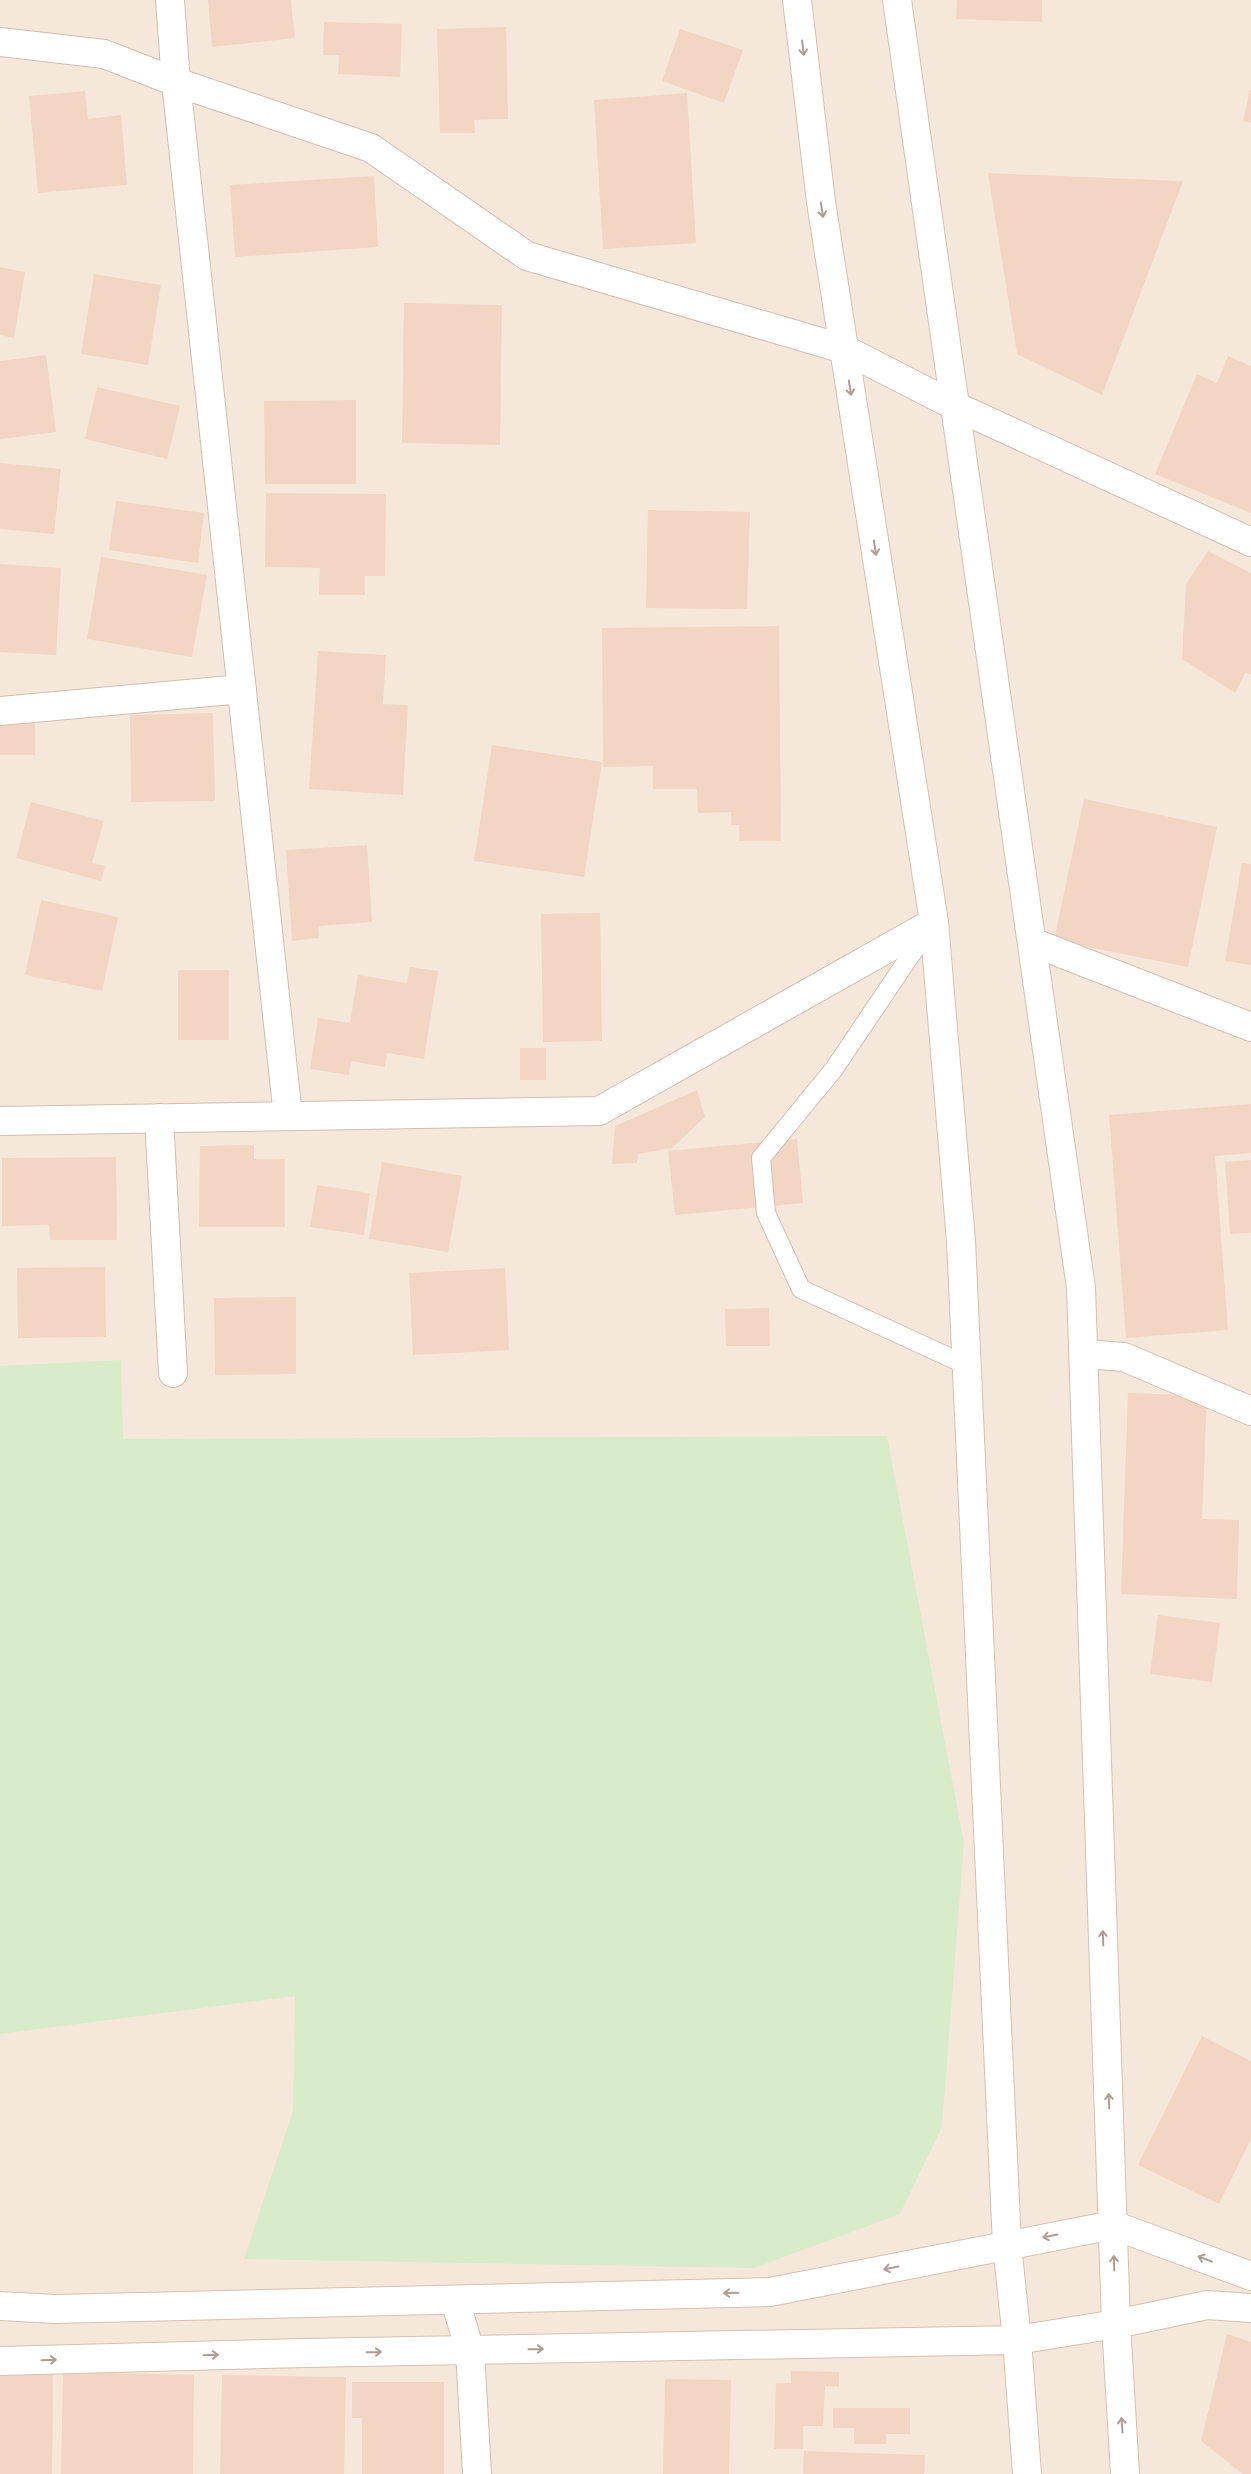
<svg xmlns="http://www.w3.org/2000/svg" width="1251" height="2474" viewBox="0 0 1251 2474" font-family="'Alegreya Sans',sans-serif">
  <rect width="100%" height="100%" fill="#fdf6ec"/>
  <path fill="#f5e8da" d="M0,0H1251V2474H0Z"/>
  <path fill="#d8ecc9" d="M121,1360L123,1439L887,1436L964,1843L942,2127L900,2214L754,2268L244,2259L293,2111L295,1996L0,2034V1366Z"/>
  <path fill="#f3d5c3" d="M208,0H291L295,38L212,47Z
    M957,0H1042V22L956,19Z
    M324,22L402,24L400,77L338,74L339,55H323Z
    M506,27L508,119L474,120L475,133H440L437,29Z
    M680,29L743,50L724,103L662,81Z
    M1250,90H1251V123L1243,121Z
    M85,91L88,119L121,115L127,185L38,193L29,96Z
    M687,93L696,243L603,249L594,100Z
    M988,173L1183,181L1102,395L1017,354Z
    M374,176L378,247L235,257L230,185Z
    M0,267L25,272L14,338L0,335Z
    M94,274L161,285L148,365L81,354Z
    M404,303L502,305L500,445L402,443Z
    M46,355L56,432L0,439V361Z
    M1228,356L1251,366V513L1155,474L1197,374L1217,383Z
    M97,387L180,406L167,459L85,439Z
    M356,400V484H265L264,401Z
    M0,463L61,469L54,534L0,529Z
    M266,493L386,494L385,576H365V595H319L320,568L265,567Z
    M116,501L204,513L198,563L109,550Z
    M648,510L750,512L747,609L646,608Z
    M1208,551L1251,573V675L1246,672L1235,693L1182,659L1186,584Z
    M101,557L207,575L192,657L87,639Z
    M0,564L61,568L56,655L0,652Z
    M779,626L781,841H739V825H731V812L698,813L697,789H653V766L603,767L602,628Z
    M318,651L386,655L383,704L408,705L403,795L309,789Z
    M213,713L215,801L131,802L130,715Z
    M0,717H35V755H0Z
    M492,745L602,762L584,877L474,861Z
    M1084,799L1217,827L1188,967L1054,940Z
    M31,802L104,821L92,863L105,866L101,881L16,858Z
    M367,845L372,922L318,926L319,938L292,941L286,850Z
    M1242,863L1251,864V965L1225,961Z
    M41,900L118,917L102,991L25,975Z
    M600,913L602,1041L543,1042L541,914Z
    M410,967L438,971L424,1059L387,1053L385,1067L351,1061L349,1075L310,1069L318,1018L350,1023L358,975L407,983Z
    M178,970H229V1040H178Z
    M520,1048H546V1080H520Z
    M697,1090L705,1117L672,1148L638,1154L637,1163L612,1164L615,1126Z
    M1251,1104V1153L1215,1156L1228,1330L1126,1338L1109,1115Z
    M797,1139L803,1203L675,1215L668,1151Z
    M254,1145V1159H285V1227H199L200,1146Z
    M116,1157L117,1240H50L49,1225L2,1226V1158Z
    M1251,1160V1233L1230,1234L1225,1162Z
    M382,1162L462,1176L448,1252L369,1239Z
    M317,1185L370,1193L364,1235L310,1227Z
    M105,1267L106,1337L18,1338L17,1268Z
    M505,1268L509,1350L413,1355L409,1273Z
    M296,1297V1374L215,1375L214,1298Z
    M769,1308L770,1346H726L725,1309Z
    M1128,1393L1207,1396L1202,1519L1239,1520L1237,1599L1121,1594Z
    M1158,1615L1220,1623L1212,1682L1150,1674Z
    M1202,2036L1251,2061V2139L1219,2204L1138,2165Z
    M1227,2334L1251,2342V2474H1243L1201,2441Z
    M791,2371L839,2372V2387L825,2386L823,2426H803V2449H774L776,2383H791Z
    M0,2372L53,2373L52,2474H0Z
    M63,2372L194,2375L193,2474H61Z
    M222,2375L346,2377L344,2474H220Z
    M665,2379L731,2380L729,2474H663Z
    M352,2382H444V2474H362V2418H352Z
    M833,2408H910V2434H886V2444H854V2428H833Z
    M804,2451L925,2455L924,2474H803Z"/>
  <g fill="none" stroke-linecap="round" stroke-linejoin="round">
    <g stroke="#d1beb0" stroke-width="20">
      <path id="lane" d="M929,928L834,1069L761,1158L766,1213L801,1289L966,1365"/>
    </g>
    <g stroke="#d1beb0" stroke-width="30">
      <path id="street" d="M170,0L176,82L288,1116
        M0,42L104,54L176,82L371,148L527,256L844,349L955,406L1251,542
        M0,711L242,689
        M1032,942L1251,1027
        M159,1118L173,1373
        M0,1121L599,1111L934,922
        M1084,1354L1124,1357L1251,1411
        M455,2300L470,2351L477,2474"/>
    </g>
    <g stroke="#d6c0b0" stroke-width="30">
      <path id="secondary" d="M797,0L821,202L934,922L961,1241L1007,2245L1017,2340L1027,2474
        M897,0L1081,1288L1116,2324L1125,2474
        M0,2306L55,2309L770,2292L1113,2225L1251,2276
        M0,2361L305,2353L1017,2340L1116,2324L1207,2305L1251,2308"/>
    </g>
    <use href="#lane" stroke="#fff" stroke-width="18"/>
    <use href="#street" stroke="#fff" stroke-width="28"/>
    <use href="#secondary" stroke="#fff" stroke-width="28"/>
  </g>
  <defs><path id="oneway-shaft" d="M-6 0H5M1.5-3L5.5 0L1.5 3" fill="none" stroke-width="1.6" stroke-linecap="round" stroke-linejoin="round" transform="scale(1.25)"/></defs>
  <g stroke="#af9d94">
    <use href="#oneway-shaft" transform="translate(803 48) rotate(83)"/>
    <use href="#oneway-shaft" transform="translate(822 210) rotate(81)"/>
    <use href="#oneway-shaft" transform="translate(850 388) rotate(81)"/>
    <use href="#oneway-shaft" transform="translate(875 548) rotate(81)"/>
    <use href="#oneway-shaft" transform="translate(1103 1938) rotate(-92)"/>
    <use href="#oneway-shaft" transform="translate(1109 2101) rotate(-92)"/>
    <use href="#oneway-shaft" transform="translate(1050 2236) rotate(169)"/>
    <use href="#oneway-shaft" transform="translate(1205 2259) rotate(-159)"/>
    <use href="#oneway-shaft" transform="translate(1114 2263) rotate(-92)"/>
    <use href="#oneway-shaft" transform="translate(891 2268) rotate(169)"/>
    <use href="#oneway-shaft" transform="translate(731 2293) rotate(179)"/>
    <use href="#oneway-shaft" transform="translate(536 2349) rotate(-1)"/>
    <use href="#oneway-shaft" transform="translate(374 2352) rotate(-1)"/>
    <use href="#oneway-shaft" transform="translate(211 2355) rotate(-2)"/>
    <use href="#oneway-shaft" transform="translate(49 2360) rotate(-2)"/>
    <use href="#oneway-shaft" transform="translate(1122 2425) rotate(-94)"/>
  </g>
</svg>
